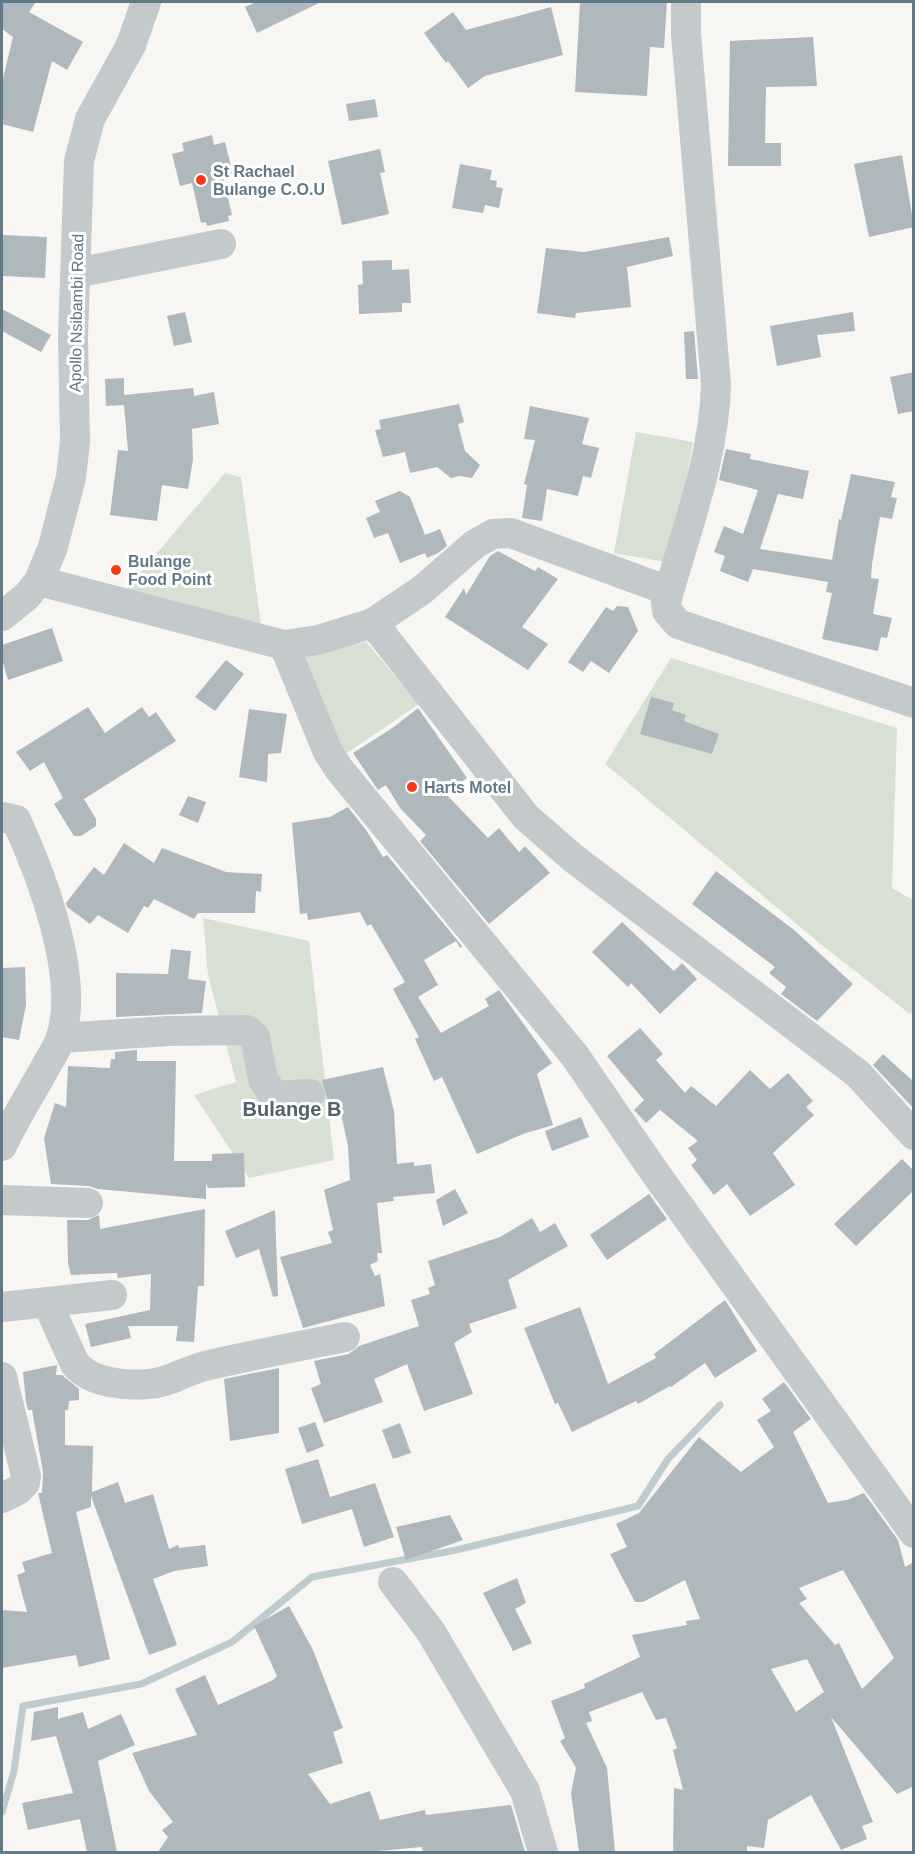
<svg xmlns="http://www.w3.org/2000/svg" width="915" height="1854" viewBox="0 0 915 1854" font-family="Arial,sans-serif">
  <rect width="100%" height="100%" fill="#f7f6f3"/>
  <path fill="#d8dfd3" d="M636,432L693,442L671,563L614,553Z
    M225,473L241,477L261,625L123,593Z
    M366,642L419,704L347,753L331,733L294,658Z
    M671,658L897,728L892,888L913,900L914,1009L910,1014L828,950L605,764Z
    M203,918L309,941L334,1160L249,1178L194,1095L236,1082L208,975Z"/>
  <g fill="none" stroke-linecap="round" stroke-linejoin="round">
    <path stroke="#beccd0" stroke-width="7" d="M2,1812L14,1771L23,1706L141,1684L232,1642L312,1577L456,1550L638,1506L668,1459L720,1405"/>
  </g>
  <path fill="#aeb8bd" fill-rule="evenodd" d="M2,2H36L29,12L83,42L67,70L52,61L33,132L2,124V82L13,37L2,29Z
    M256,2H321L257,33L245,7Z
    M580,2H667L664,48L650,47L647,96L575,92Z
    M551,7L563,55L485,76L468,88L448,61L446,63L424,33L453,12L466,30Z
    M813,37L817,86L766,87L765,143H781V166H728L730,41Z
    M375,99L378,117L349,121L346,104Z
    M212,135L214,145L225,142L233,174L223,177L232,215L228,216L229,221L207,226L206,222L201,223L192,183L180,186L172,154L184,151L182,143Z
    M380,149L385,172L380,173L389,214L342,225L328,161Z
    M902,155L914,227L869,237L854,164Z
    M460,164L492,170L490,180L497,181L496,187L503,188L499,208L485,205L483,213L452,208Z
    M2,235L47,237L45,278L2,276Z
    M669,237L673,256L627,267L631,307L576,313L575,318L537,313L546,248L584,252Z
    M392,260V270L409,269L411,303H402V312L359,314L358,285L363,284L362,261Z
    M2,309L51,335L41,352L2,331Z
    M185,312L192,342L174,346L167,316Z
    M853,312L855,331L817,335L821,357L777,366L770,326Z
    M694,331L698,379H686L684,332Z
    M914,372V411L898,414L890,377Z
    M124,378V395L193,388L194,396L214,392L219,424L192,429L193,460L188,489L162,485L157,521L110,515L118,450L128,451L124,405L106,406L105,379Z
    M459,404L464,422L458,424L465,451L480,465L472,478L460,476L451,478L437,467L410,473L405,452L383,457L375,430L381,429L379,420Z
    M530,406L589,418L582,444L599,448L591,478L583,476L578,496L547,489L542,521L522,518L527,485L524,484L535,440L524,439Z
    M726,449L751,454L750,459L809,471L803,499L778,494L760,549L832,560L839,519L841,520L851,474L895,482L891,497L897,498L892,519L880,517L872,564L871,578L879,579L873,614L892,618L887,638L881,637L878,651L822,639L832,593L826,592L828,582L753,569L748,582L720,571L725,556L714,552L724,526L743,534L758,490L719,480Z
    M400,491L410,497L425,535L440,529L447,546L438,553L427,558L425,553L400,563L388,533L374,538L366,518L380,512L375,501Z
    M498,551L535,571L538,567L558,579L522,627L548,644L528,670L445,617L464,588L466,595L490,556Z
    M617,606L628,607L638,631L609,673L591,661L583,672L568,662L606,607L613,611Z
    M52,628L63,661L8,680L2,659V645Z
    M226,660L244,674L215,711L195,697Z
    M651,697L674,703L672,710L686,715L684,721L719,734L712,754L640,734Z
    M88,707L105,733L142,707L149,717L156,712L176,741L84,799L96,819V826L81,836H74L54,804L63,798L44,762L30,771L16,752Z
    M418,708L467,778L445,793L488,838L499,828L519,852L525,846L550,873L489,924L420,841L426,835L400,808L386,785L378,790L353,753L394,727Z
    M249,709L287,714L281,753L268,754L267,782L239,777Z
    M188,796L206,802L198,823L179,815Z
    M348,807L366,830L383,857L387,855L462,946L460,948L456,941L424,960L438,985L418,997L441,1033L489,1006L485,999L499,990L552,1063L537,1074L553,1125L523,1134L477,1154L442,1077L434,1081L415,1039L419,1037L393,989L405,982L371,924L367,926L360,912L308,920L307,913L300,914L292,823L330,817Z
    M124,843L154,863L162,848L226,872L262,874L261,892L256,891L255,913H198L194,919L154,899L148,908L144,906L128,933L98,915L90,924L67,907L66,903L94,867L104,875Z
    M716,871L793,929L853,984L817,1021L781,994L786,987L769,973L775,967L692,904Z
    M622,922L674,971L682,963L697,979L660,1014L631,983L628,987L592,952Z
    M171,949L191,951L188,979L206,981L202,1013L116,1017V973L168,974Z
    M25,967L26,1005L19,1040L2,1037V968Z
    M640,1028L663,1054L656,1060L685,1093L691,1086L716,1106L750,1070L770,1089L788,1073L813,1101L806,1107L814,1115L773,1153L795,1185L750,1216L727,1184L714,1195L691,1165L697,1160L688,1148L698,1141L660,1110L646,1123L634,1110L644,1100L607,1056Z
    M137,1050V1061H176L174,1161H212V1154L244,1153L245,1187L208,1188L206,1183V1199L98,1189L89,1186L51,1184L44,1138L55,1103L66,1107L68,1066L110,1068L111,1059H115V1052Z
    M883,1054L914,1082V1109L873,1065Z
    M383,1067L394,1111L397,1164L414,1162V1166L431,1164L435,1193L393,1197L394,1201L377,1203L382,1253H377L378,1261L370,1265L375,1276L380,1274L385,1306L303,1328L280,1257L332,1243L328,1232L333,1230L324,1190L350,1180L348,1146L340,1109L331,1112L322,1080Z
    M581,1117L589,1137L552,1151L545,1131Z
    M902,1159L914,1171V1190L856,1246L834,1224Z
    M455,1189L468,1213L443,1226L436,1200Z
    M649,1194L667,1219L607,1260L590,1235Z
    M205,1209L204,1286H198L194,1342L176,1341L178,1326H128L131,1338L91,1347L85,1324L150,1310L151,1274L118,1278L117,1273L71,1275L68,1263L67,1220H88L99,1215L100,1229Z
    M275,1210L278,1296L273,1297L259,1249L236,1258L225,1231Z
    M532,1218L540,1232L555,1223L568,1246L508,1280L517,1308L469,1324L472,1332L454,1343L473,1394L424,1411L407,1364L374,1379L383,1402L324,1423L311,1388L321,1384L314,1361L349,1354L359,1346L419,1326L411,1300L430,1294L428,1288L435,1285L428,1261L500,1237Z
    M725,1300L757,1351L715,1378L705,1363L671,1387L670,1386L638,1404L636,1401L572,1432L558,1403L555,1404L524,1328L580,1307L608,1384L656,1358L654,1354Z
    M57,1365L56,1375H62L79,1389V1400L69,1401L68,1410H65V1445L93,1446L92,1492L118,1482L125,1503L153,1494L169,1549L178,1545L179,1548L205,1545L208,1566L174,1571L153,1579L177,1645L149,1655L91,1496V1507L76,1512L110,1659L79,1667L76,1655L2,1668V1610L27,1612L17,1575L25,1572L22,1562L52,1553L38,1493H42L43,1472L32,1410H28L26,1402L23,1372Z
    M279,1368V1433L230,1441L224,1379Z
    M784,1382L811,1419L793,1432L828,1503L847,1500L864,1493L898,1540L905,1567L914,1562V1786L897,1794L831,1717L873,1822L862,1826L867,1839L841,1850L811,1795L768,1820L764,1848L747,1846V1852H673L674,1788L683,1790L673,1750L677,1748L666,1718L656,1720L642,1692L589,1712L592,1721L586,1723L607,1768L615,1852H579L571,1793L576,1768L560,1741L565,1738L551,1701L585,1688L584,1684L640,1657L632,1635L687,1625L686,1621L700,1619L685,1580L643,1602H635L610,1554L627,1547L616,1524L639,1513L699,1437L741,1472L774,1447L757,1420L771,1411L762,1399ZM843,1570L894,1658L862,1689L839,1643L835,1645L799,1603L807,1599L799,1588ZM807,1659L824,1692L796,1712L771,1669Z
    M315,1422L324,1446L307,1453L298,1428Z
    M400,1423L411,1453L393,1459L382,1430Z
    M318,1459L330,1497L375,1483L394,1537L364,1547L352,1509L302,1524L285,1469Z
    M450,1515L463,1540L406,1560L396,1527Z
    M517,1578L526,1603L515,1609L532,1643L513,1651L483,1593Z
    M289,1606L313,1650L343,1728L333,1732L343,1763L308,1774L330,1804L370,1791L380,1820L425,1810L426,1815L511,1805L525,1852H423L422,1847L367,1852H158L168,1837L162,1830L173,1822L149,1791L132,1753L197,1735L175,1689L205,1675L218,1705L273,1680L277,1676L254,1626Z
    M58,1707V1719L83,1712L88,1729L121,1714L135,1745L98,1761L117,1852H87L80,1819L28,1830L22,1803L73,1793L56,1736L31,1741L34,1712Z"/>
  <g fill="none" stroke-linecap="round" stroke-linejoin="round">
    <path stroke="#c4c9cc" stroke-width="30" d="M686,2V34L716,384C714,460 686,529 666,602L667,611L678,624L914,703
      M76,273L221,244
      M39,581L284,645L318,640L373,623L422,590L475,544L493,534L511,533L669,591
      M2,616L27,596L39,581L53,547L71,477L75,442L73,337L79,161L90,119L131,45L146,2
      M373,623L526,817L573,858L858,1074L914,1135
      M284,645L328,752L339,769L575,1056L651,1167L914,1533
      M2,817L16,820C42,876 80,977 61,1037C58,1047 51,1057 46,1066C32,1092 15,1118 2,1146
      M61,1038L168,1031L247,1030L255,1037L263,1079L274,1096L310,1094
      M2,1200L88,1203
      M47,1302L75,1364C91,1383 125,1386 148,1384C169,1383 185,1371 205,1366C252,1355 299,1346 345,1337
      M2,1307L112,1295
      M2,1377L26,1476L25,1483L18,1490L2,1498
      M393,1582L431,1632L525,1791L543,1852"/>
  </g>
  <g fill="#f63814" stroke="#fff" stroke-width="2">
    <circle cx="201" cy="180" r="6"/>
    <circle cx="116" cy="570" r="6"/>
    <circle cx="412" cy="787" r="6"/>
  </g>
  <g text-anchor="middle" stroke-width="6" stroke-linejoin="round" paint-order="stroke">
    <g font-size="16" font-weight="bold" fill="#627987" stroke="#fff" text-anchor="start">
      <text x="213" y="177">St Rachael<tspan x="213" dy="18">Bulange C.O.U</tspan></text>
      <text x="128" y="567">Bulange<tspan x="128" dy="18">Food Point</tspan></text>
      <text x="424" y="793">Harts Motel</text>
    </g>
    <g font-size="16" fill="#627987" stroke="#fff">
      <text transform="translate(76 313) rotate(-89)" y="6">Apollo Nsibambi Road</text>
    </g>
    <g font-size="20" font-weight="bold" fill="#51626b" stroke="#fff">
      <text x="292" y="1116">Bulange B</text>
    </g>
  </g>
  <rect width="915" height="1854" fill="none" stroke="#627987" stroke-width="6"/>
</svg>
